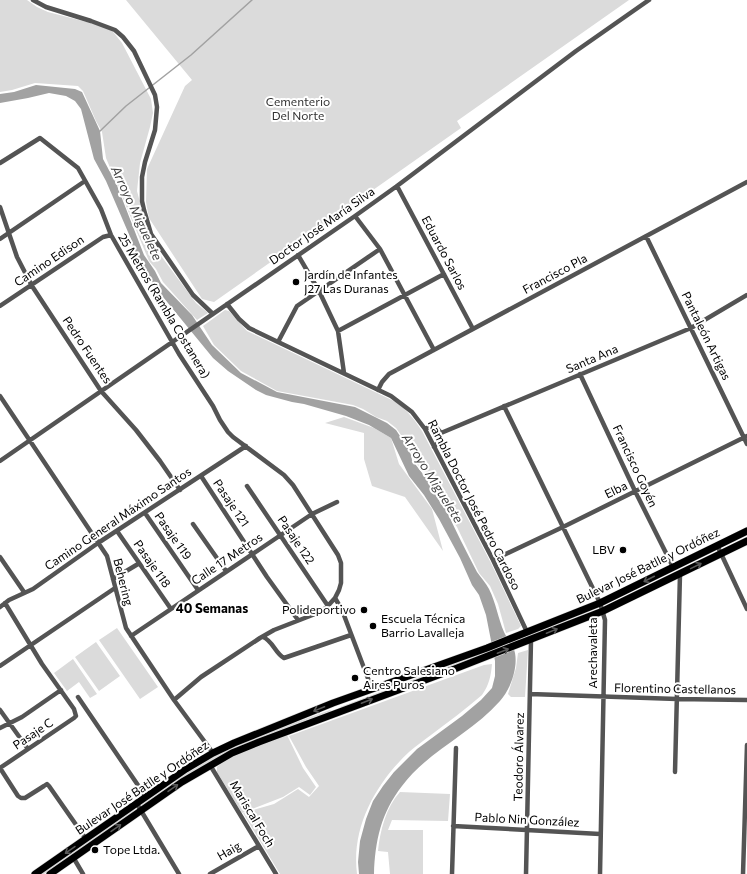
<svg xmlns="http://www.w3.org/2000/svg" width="747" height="874" viewBox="0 0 747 874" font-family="Commissioner,sans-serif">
  <rect width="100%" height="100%" fill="#fff"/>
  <path fill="#dbdbdb" d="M0,0H27L37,7L48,12L110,28L122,43L151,99L153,113L150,127L140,163L137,191L148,233L156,249L196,303L208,313L197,320L163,282L156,269L149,261L106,158L102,132L96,121L83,91L78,86L35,83L12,90L0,92Z
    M126,0H629L457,121L461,128L214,302L202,299L149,218L146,202L147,169L185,86L192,80Z
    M225,310L229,311L247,331L396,402C407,410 415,420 422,431L491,563L521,626L518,629L506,633L498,604L490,586L479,573L457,527L452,520L447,509L428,477L414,461L412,454L406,442L396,428L387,421L376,417L363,409L353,405L277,391L241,371L214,345L203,326Z
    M344,417L374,428L391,438L399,464L432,509L443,551L405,497L372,486L364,459V433L325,423Z
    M117,628L158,687L140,699L99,640Z
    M96,642L120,676L99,691L75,657Z
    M528,650L525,697H511L508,694L516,668L518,653Z
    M489,651L490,652L341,708L340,707Z
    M73,659L97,694L90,698L79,682L67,691L54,673Z
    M492,664C491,676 489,685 482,695C466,709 448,722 431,735C424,740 416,746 409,752C376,783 351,827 357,874H280L243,813L274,804L298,789L309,797L319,786L306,767L289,736L484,665Z
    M330,710L331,711L257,739L142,806L141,805L187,773L216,755L236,746L282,727Z
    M287,735L303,768L316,787L310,795L299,787L283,797L242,813L217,772V767C227,756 271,741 287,735Z
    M400,792L450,794L448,821L392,820L388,830H423V874H390L388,852L378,851C380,831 386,807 400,792Z
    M133,809L135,811L44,874H41Z"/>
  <path fill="#a2a2a2" d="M36,85L75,89L82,92L100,131L103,159L116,183L144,255L155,271L161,283L192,315L212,345L241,373L277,392L355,407L387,423L396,430L408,448L411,455L412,460L426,478L440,502L446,509C455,530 466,551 477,572C481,578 486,583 489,589C496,603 498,618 504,632C507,639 514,646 515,653C518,669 510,690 500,701C471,734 428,751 402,786C381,813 375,841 374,874H359L358,862L360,841L366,819L373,801L383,786L394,772L417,749L462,716L481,700L492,688L495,676V661L486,615L479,595L472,585L460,558L439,519L424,495L409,476L391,438L369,425L346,416L304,404L292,402L266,395L256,390L228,371L213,358L154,286L141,263L134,251L131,239L106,181L94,159L81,109L75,101L66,96L49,93L28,98L0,103V94L14,92Z"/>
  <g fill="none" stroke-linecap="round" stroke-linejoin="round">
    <path stroke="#a2a2a2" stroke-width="1.5" d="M99,132L126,106L191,55L252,0"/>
    <g stroke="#dbdbdb" stroke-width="8">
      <path id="primary" d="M35,874L186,769L213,753L234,743L333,703L487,648L600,603L747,531
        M50,874L182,782L232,753L259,742L452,670L603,611L747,541"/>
    </g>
    <path stroke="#545454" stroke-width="4.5" d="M33,0L46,7L91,21L115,30L123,37L134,51L155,95L157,107L155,130L145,162L142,177V201L144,210L151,234L193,295L213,314
      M0,163L40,138L78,168L101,209L111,235L179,354L213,406L220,420L228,432L233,437L284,475L293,485L338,555L341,563V583L339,590L335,598L326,608L315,614L274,630L260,638L201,677L174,700
      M397,186L473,329
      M0,207L17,257L32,286L101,391L136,430L160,461L180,490
      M355,216L380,249L434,350
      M646,236L747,444
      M0,239L85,181
      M298,255L319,291L338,331L344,373
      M227,304L239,319L249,328L391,396L412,412L425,429L493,560L527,632
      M0,306L103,237L111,235
      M338,331L444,274
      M278,342L297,306L380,249
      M580,374L635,491L673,567
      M378,390L382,382L389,374L747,182
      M0,396L107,556L126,628L174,700L213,753
      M504,406L600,603L605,620L600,874
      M425,429L429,427H436L441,433L440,440L434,447
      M441,433L691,328L747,295
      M0,461L355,216L397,186L576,51L649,0
      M201,476L267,577L298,620
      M247,486L328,606
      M145,513L198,590
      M193,524L226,571
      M117,531L171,609
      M717,545L747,609
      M0,557L24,592
      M493,560L563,527L747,436
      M113,579L138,564
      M335,598L342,610L372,689
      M0,607L9,600L33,589L98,543L246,446
      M131,636L312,514L337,502
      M263,637C273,641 275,653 284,658L351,635
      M0,666L115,588
      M530,694L677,699L747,700
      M78,697L146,797
      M0,710L28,749
      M0,728L22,717L61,690
      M210,765L276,874
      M0,768L74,718L76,716L74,709L42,664L5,603
      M0,768L18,796L21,798H25L44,786L47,784L49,786L86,839
      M675,772L680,574
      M137,804L179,874
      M453,826L600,834
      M73,857L83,874
      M210,874L259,846
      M452,874L456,748
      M526,874L531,640
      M743,874L747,745"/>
    <use href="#primary" stroke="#000" stroke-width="7"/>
  </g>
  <defs><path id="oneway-shaft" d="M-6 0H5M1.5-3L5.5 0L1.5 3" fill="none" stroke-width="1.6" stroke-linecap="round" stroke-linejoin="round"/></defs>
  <g stroke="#595959">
    <use href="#oneway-shaft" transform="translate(696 566) rotate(-26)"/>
    <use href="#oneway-shaft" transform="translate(649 579) rotate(153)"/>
    <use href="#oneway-shaft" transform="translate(552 631) rotate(-22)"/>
    <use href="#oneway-shaft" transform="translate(503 651) rotate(-21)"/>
    <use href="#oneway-shaft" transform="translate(367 701) rotate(-21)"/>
    <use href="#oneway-shaft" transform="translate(319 709) rotate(158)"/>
    <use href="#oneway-shaft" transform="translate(173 788) rotate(-35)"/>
    <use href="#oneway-shaft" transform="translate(116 828) rotate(-35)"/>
    <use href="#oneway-shaft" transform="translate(70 850) rotate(145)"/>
  </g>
  <g fill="#000" stroke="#fff" stroke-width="1.5">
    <circle cx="296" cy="282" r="4"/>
    <circle cx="623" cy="550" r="4"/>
    <circle cx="364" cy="610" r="4"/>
    <circle cx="373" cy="626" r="4"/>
    <circle cx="355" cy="678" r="4"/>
    <circle cx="95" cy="850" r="4"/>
  </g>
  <g text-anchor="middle" stroke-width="4" stroke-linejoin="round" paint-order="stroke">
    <g font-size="12" fill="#323232" stroke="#fff">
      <text x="298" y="106">Cementerio<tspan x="298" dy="14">Del Norte</tspan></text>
    </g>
    <g font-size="12" fill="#000" stroke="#fff">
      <text transform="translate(322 226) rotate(-35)" y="4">Doctor José María Silva</text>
      <text transform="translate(444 253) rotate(62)" y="4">Eduardo Sarlos</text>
      <text transform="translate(49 261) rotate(-34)" y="4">Camino Edison</text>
      <text transform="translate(555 274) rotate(-28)" y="4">Francisco Pla</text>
      <text transform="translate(164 306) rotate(59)" y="4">25 Metros (Rambla Costanera)</text>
      <text transform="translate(706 336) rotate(64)" y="4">Pantaleón Artigas</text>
      <text transform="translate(87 350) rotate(56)" y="4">Pedro Fuentes</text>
      <text transform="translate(592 359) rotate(-23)" y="4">Santa Ana</text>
      <text transform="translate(635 466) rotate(65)" y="4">Francisco Goyén</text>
      <text transform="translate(616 490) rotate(-26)" y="4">Elba</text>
      <text transform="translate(231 503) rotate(56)" y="4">Pasaje 121</text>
      <text transform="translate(474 505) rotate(63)" y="4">Rambla Doctor José Pedro Cardoso</text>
      <text transform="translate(118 519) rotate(-34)" y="4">Camino General Máximo Santos</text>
      <text transform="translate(173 536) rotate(55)" y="4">Pasaje 119</text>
      <text transform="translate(296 540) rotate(56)" y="4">Pasaje 122</text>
      <text transform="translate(227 559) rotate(-34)" y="4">Calle 17 Metros</text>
      <text transform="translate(152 564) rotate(55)" y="4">Pasaje 118</text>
      <text transform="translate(648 566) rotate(-26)" y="4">Bulevar José Batlle y Ordóñez</text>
      <text transform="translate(123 582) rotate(76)" y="4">Behering</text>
      <text transform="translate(593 653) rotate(-90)" y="4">Arechavaleta</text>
      <text transform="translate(675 689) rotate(1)" y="4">Florentino Castellanos</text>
      <text transform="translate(33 734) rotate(-34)" y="4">Pasaje C</text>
      <text transform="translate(519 757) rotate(-89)" y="4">Teodoro Álvarez</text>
      <text transform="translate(142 788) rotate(-34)" y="4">Bulevar José Batlle y Ordóñez</text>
      <text transform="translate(252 814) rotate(59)" y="4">Mariscal Foch</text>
      <text transform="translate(527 820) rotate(3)" y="4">Pablo Nin González</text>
      <text transform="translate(229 851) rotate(-30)" y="4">Haig</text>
    </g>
    <g font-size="12" fill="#000" stroke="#fff" text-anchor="start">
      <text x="304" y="279">Jardín de Infantes<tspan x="304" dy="14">J27 Las Duranas</tspan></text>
      <text x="615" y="554" text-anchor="end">LBV</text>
      <text x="356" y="614" text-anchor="end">Polideportivo</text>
      <text x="381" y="623">Escuela Técnica<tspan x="381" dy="14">Barrio Lavalleja</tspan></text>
      <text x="363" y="675">Centro Salesiano<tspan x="363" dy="14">Aires Puros</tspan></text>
      <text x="103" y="854">Tope Ltda.</text>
    </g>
    <g font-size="13" font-style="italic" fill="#434343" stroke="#fff">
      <text transform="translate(137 213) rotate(65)" y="5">Arroyo Miguelete</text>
      <text transform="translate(433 478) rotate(58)" y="5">Arroyo Miguelete</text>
    </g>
    <g font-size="13" font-weight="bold" fill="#000" stroke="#fff">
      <text x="212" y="613">40 Semanas</text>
    </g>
  </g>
</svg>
